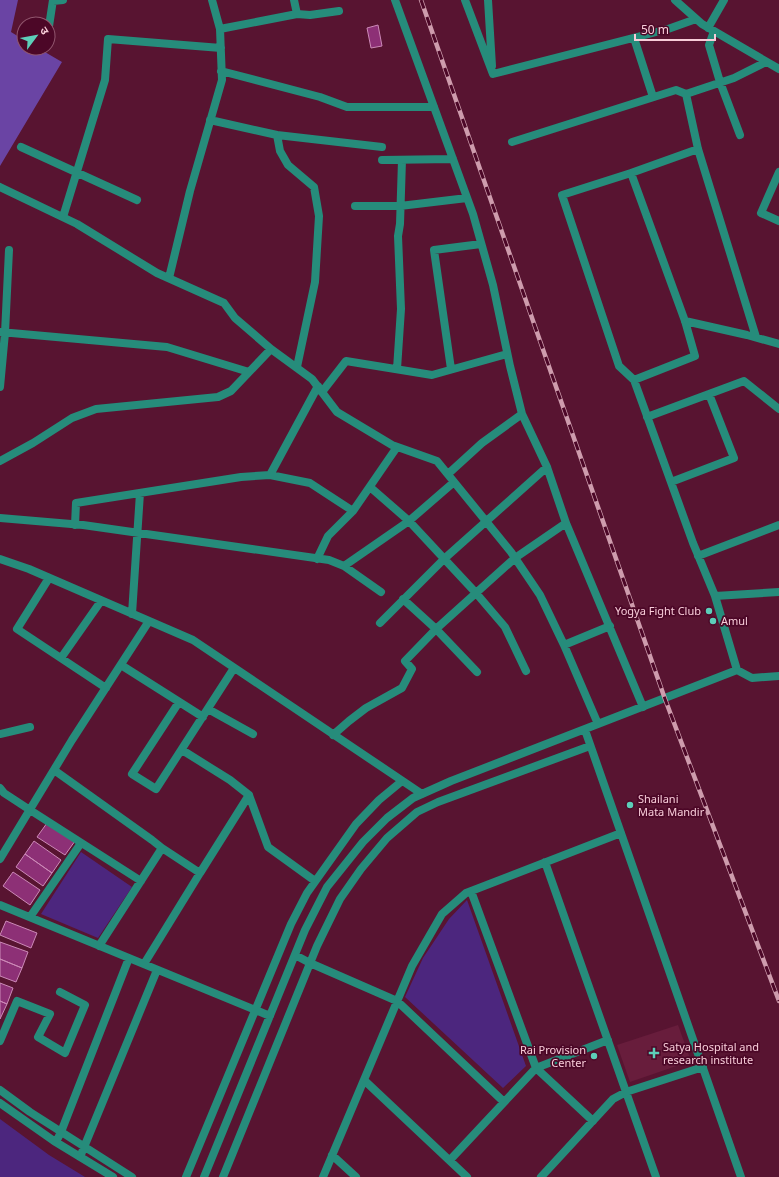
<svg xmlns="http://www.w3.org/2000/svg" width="779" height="1177" viewBox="0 0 779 1177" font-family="'Noto Sans','Noto Sans Devanagari',sans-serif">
  <rect width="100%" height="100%" fill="#581431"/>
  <path fill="#681d3c" d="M678,1025L691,1061L630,1082L617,1045Z"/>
  <path fill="#4c267e" d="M81,852L132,887L98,938L41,914Z
    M467,900L526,1066L503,1088L405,997L423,958L449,919Z
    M0,1119L49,1155L85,1177H0Z"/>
  <path fill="#6a44a4" d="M0,0H18L11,32L24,40V48H38L62,62L0,166Z"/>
  <path fill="#8d3076" stroke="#cc89b7" d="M378,25L382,46L371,48L367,28Z
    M47,823L75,841L65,855L37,837Z
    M34,841L61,860L52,873L25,854Z
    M25,854L52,873L43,886L16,867Z
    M13,872L40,890L30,905L3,886Z
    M6,921L37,933L31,948L0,935Z
    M0,942L28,952L22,968L0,959Z
    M0,959L22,968L16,982L0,976Z
    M0,983L13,988L7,1004L0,1001Z
    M0,1001L7,1004L0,1019Z"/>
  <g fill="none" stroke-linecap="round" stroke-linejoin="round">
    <path stroke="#268c7b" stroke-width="8" d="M294,0L297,14
      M395,0L473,214L493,285L510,366L522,414L547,467L566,523L643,707
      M465,0L493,74L668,29L696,19
      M488,0L492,66
      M675,0L702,24L779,69
      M53,1L63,0
      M708,28L724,0
      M220,29L297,14L310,15L339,11
      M714,31L709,45L720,82L740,135
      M48,33L53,0
      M634,38L653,97
      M221,71L320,97L347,107H434
      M686,94L698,149L756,337
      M210,120L277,135L280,151L288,165L314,187L319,216L315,282L297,367
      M277,135L382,147
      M512,142L676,90L686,94L734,78L766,62
      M21,147L137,200
      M698,149L631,173L562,195L619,366L634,380L693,543L715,596
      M382,160L453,159
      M779,172L761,213L779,221
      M631,173L685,321L695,356L634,380
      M0,187L77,224L157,273L224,303L235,318L271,349L312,379L337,412L392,445L437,461L511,552L540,595L564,645L598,724
      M355,206H400L467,198
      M63,217L105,80L108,39L221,48
      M169,278L190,191L222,80L220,29L212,0
      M685,321L747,335L779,344
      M0,332L167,347L249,372
      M397,369L401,309L398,236L400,224L402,160
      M451,369L434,250L481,244
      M0,387L5,333L9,250
      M322,392L346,361L432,375L507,354
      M647,417L744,381L779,409
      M0,461L33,443L72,418L96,409L218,397L231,391L271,349
      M448,474L482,443L522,414
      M270,475L318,386
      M671,482L734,458L709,394
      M370,487L409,521L476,593L505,627L526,671
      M0,518L83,525L329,560L344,566L381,592
      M75,525L76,503L241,477L270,475L310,483L353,511
      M698,556L779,525
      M0,559L29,569L193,640L422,794
      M317,559L328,536L353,511L397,447
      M344,566L409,521L454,482
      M49,578L17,629L106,688
      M403,599L436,629L477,672
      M132,614L140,493
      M380,623L444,559L547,467
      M564,645L610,626
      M61,658L101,601
      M121,665L203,717
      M737,670L752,678L779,676
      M179,702L132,774L156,789L234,668
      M208,709L253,734
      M585,730L741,1177
      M0,734L30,727
      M333,735L349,721L366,708L402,688L412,669L405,661L436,629L515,558L566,523
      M182,750L230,780L249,795L268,847L315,881
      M54,770L152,840L162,848
      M0,788L4,793L30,810L141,881
      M0,859L72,740L149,621
      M545,862L656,1177
      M471,891L536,1068L593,1121
      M0,905L270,1016
      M30,917L81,843
      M99,946L162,848L200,873L249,795
      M295,955L310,963L397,1001L504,1102
      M144,964L200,873
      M0,1041L17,1001L50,1014L38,1037L65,1053L85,1005L60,992
      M364,1080L467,1177
      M0,1090L30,1112L132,1177
      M0,1103L54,1141L113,1177
      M56,1142L61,1132L129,958
      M332,1155L356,1177
      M80,1157L157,970
      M450,1160L536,1068L608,1040
      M186,1177L291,924L307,893L356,824L379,800L402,781
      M204,1177L305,930L327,887L363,842L387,818L413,798L451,781L737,670L715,596L779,592
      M223,1177L317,946L340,899L361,869L387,838L417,812L438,802L590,746
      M323,1177L412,966L442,914L466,893L621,833
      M541,1177L613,1099L626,1092L703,1067"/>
    <g stroke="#ce9cad" stroke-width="4.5">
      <path id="rail" d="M421,0L665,699L779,1001"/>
    </g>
    <use href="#rail" stroke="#4c0727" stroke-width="3" stroke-dasharray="9" stroke-linecap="butt"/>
  </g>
  <g fill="#5dceb9" stroke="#4c0727" stroke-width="1.5">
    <circle cx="709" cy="611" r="4"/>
    <circle cx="713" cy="621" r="4"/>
    <circle cx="630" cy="805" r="4"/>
    <path d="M652 1047h4v4h4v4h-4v4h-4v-4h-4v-4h4z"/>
    <circle cx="594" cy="1056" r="4"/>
  </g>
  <g text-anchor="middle" stroke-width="3.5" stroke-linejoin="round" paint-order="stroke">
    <g font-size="11" fill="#f8cdd9" stroke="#4c0727" text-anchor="start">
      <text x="701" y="615" text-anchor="end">Yogya Fight Club</text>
      <text x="721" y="625">Amul</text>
      <text x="638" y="803">Shailani<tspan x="638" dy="13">Mata Mandir</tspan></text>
      <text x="663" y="1051">Satya Hospital and<tspan x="663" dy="13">research institute</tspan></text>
      <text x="586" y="1054" text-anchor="end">Rai Provision<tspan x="586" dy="13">Center</tspan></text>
    </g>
  </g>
  <g transform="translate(36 36) rotate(58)"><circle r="19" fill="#4c0727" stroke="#91566e"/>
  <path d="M0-3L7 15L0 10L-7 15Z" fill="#5dceb9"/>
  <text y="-6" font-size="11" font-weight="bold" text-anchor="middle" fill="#f8cdd9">उ</text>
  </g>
  <path d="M635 34v6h80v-6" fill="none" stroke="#f8cdd9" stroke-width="2"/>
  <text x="641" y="34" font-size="12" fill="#f8cdd9" stroke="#4c0727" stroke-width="3" paint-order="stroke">50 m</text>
</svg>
